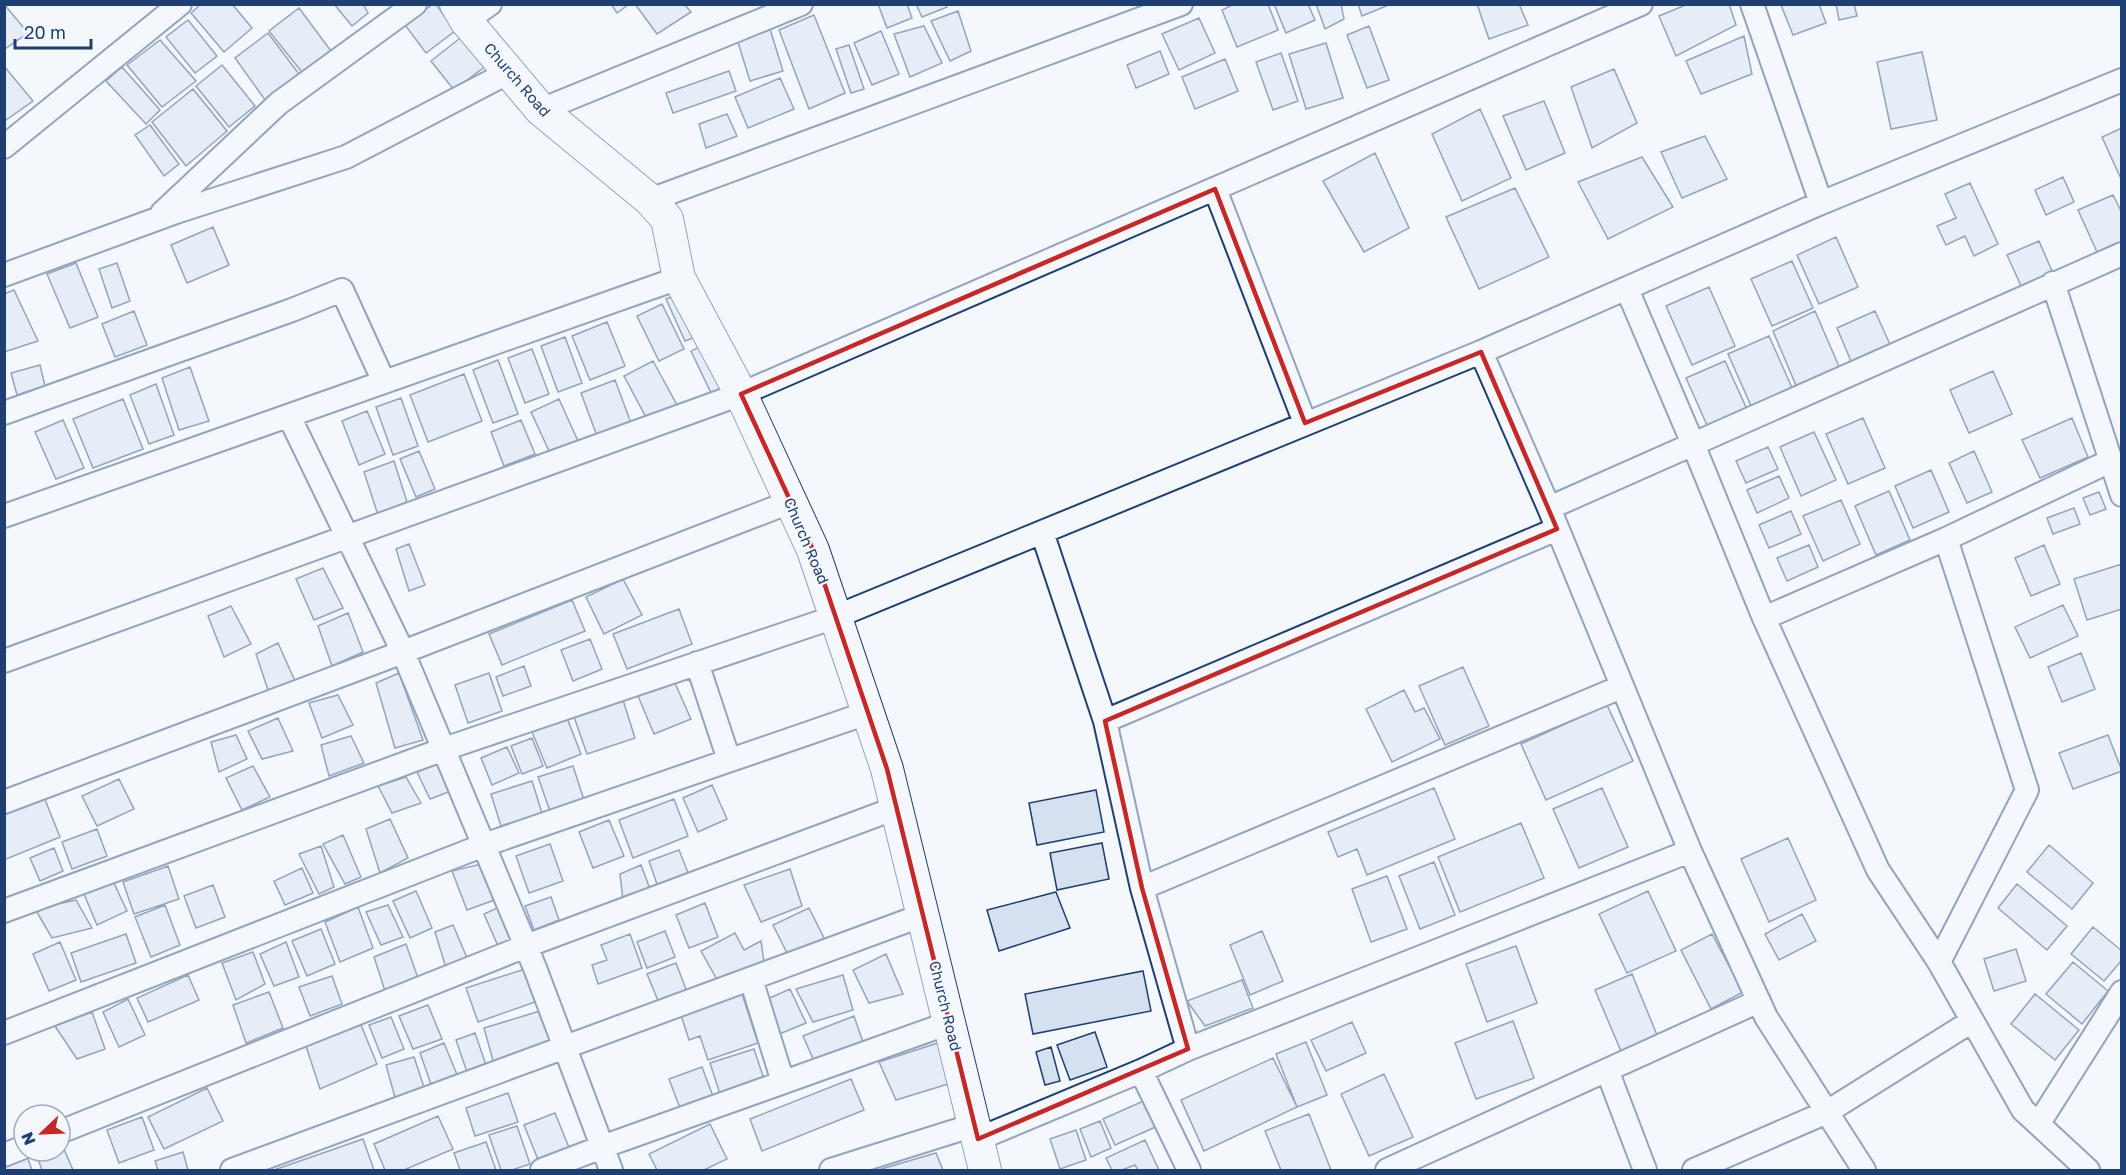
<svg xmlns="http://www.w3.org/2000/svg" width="2126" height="1175" viewBox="0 0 2126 1175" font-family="'Golos Text',sans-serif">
  <rect width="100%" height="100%" fill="#f4f7fb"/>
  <path fill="#d5e0f0" stroke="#1d3f73" stroke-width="1.5" d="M4,4L28,33L5,49H4Z
    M201,4H232L252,28L224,52L191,13Z
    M334,4H363L368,13L352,26Z
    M433,4H436L455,31L426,53L405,25Z
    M611,4H629L617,13Z
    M635,4H684L691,12L657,34Z
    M878,4H907L912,18L887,28Z
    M916,4H946L947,7L922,17Z
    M1234,4H1268L1278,30L1237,47L1222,10Z
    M1274,4H1308L1315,20L1286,33Z
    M1316,4H1341L1344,19L1325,29Z
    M1358,4H1391L1362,16Z
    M1477,4H1519L1528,25L1489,39Z
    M1688,4H1729L1736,25L1676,56L1659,16Z
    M1819,4L1826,23L1793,35L1781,5Z
    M1836,4H1854L1857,16L1839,20Z
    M299,8L334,55L305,76L269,31Z
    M958,11L971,51L950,61L931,21Z
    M814,15L845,93L809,109L779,30Z
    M1199,18L1215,53L1179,70L1162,34Z
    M188,20L217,56L195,73L166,37Z
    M924,26L942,63L910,77L894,34Z
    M1369,26L1389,80L1367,88L1347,35Z
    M770,29L783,71L750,81L737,39Z
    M881,31L899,74L872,85L854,43Z
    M268,33L302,78L268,104L235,58Z
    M464,35L487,65L454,90L431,61Z
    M1744,36L1752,74L1701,94L1686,61Z
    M160,40L196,81L162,107L127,65Z
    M1326,43L1343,98L1306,109L1289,54Z
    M849,45L864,89L851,93L836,49Z
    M1160,51L1169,74L1136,88L1127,65Z
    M1922,52L1937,120L1891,129L1877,62Z
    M1281,53L1298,101L1273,110L1256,62Z
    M1225,59L1238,91L1195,109L1182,77Z
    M222,65L255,106L229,127L196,86Z
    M4,66L33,101L6,120L4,118Z
    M122,67L160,110L146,124L106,81Z
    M1614,69L1637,123L1592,148L1571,87Z
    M729,71L736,91L673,113L666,93Z
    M780,78L794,109L748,128L735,97Z
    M193,89L227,131L186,166L152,122Z
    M1544,101L1565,153L1526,170L1503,116Z
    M1480,109L1511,178L1462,201L1432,134Z
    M727,114L737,136L706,148L699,124Z
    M150,125L179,164L164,176L135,135Z
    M2122,128V181L2102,137Z
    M1705,136L1727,179L1682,198L1661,152Z
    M1375,153L1409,228L1364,252L1323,181Z
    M1642,157L1673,207L1608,239L1578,182Z
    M2063,177L2074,202L2046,215L2035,190Z
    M1970,183L1998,244L1974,256L1965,236L1946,245L1937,226L1956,218L1945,194Z
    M1515,188L1549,257L1479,289L1446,217Z
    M2113,195L2122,213V254L2102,263L2078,210Z
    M213,227L229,265L187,283L171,245Z
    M1836,237L1858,287L1819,304L1797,255Z
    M2039,241L2058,285L2027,299L2007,255Z
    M1792,261L1813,308L1772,326L1751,279Z
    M76,263L98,317L70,328L47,274Z
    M117,263L130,301L112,308L99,269Z
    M1709,287L1735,346L1692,365L1666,306Z
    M14,290L38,341L4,352V294Z
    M681,293L700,335L685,341L666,299Z
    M662,304L684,349L659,361L637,316Z
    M134,311L147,345L115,357L102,324Z
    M1815,311L1841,371L1798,390L1773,331Z
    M1875,311L1892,349L1853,366L1837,328Z
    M607,322L625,366L590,380L572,336Z
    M1769,336L1793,390L1752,408L1728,354Z
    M565,337L582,383L558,392L541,346Z
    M706,344L727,388L712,395L691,351Z
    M532,349L549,394L525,403L508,358Z
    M498,360L518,414L493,423L473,370Z
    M653,361L677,405L648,421L624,376Z
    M1725,361L1750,416L1711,434L1686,378Z
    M40,365L45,386L17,395L11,373Z
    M190,367L209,421L179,430L162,378Z
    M1993,371L2012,414L1969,433L1950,390Z
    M464,374L482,421L428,442L410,395Z
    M615,380L631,423L597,436L581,393Z
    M156,384L174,435L149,444L130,395Z
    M401,398L418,446L393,455L376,407Z
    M123,399L143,449L93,468L73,419Z
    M559,399L578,441L550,453L531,412Z
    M367,411L385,454L359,465L342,421Z
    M1863,418L1885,468L1848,484L1826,434Z
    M2072,418L2088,457L2040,478L2022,440Z
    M63,420L84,468L56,479L35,432Z
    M521,420L535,454L504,466L491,432Z
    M1814,432L1836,480L1801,496L1780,447Z
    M1768,447L1778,469L1746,483L1736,461Z
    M419,451L435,489L416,497L400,459Z
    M1974,451L1992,492L1967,503L1949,463Z
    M394,461L407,502L378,515L364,472Z
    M1931,470L1949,512L1913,528L1895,486Z
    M1779,476L1789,498L1757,513L1747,490Z
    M1889,491L1910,540L1876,555L1855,506Z
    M2099,492L2106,509L2090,515L2083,498Z
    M1841,500L1860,544L1823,561L1803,516Z
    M2074,508L2080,524L2053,534L2047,518Z
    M1791,511L1801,534L1769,548L1759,525Z
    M409,544L425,585L409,591L396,549Z
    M1809,545L1818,567L1787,581L1777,558Z
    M2044,545L2060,584L2031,596L2015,558Z
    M2122,564V609L2087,620L2074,579Z
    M323,568L343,608L314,620L296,579Z
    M623,579L642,615L604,634L586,597Z
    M572,600L585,631L502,665L489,634Z
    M2063,605L2078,636L2030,658L2015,627Z
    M231,606L251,644L224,657L208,616Z
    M679,609L692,644L627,669L613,634Z
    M348,613L363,652L332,666L318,626Z
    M590,639L602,669L573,681L561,650Z
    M278,643L295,681L268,690L256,654Z
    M2081,653L2095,689L2062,702L2048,667Z
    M524,666L531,686L503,696L496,677Z
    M1463,667L1489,726L1445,745L1419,686Z
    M399,673L423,740L395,748L376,683Z
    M489,673L502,711L468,723L455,685Z
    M674,681L691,719L654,734L638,696Z
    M1404,690L1415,712L1424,708L1440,739L1392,762L1366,709Z
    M338,695L353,725L322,738L309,703Z
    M622,697L635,738L587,754L573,714Z
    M1607,705L1633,761L1546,800L1521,744Z
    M278,718L293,751L262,759L248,731Z
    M567,718L581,754L547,768L532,732Z
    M236,735L247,759L219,772L211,742Z
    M2108,735L2122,771L2073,789L2059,753Z
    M351,736L364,763L329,776L321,745Z
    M532,738L543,766L522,774L511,746Z
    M507,747L519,773L492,785L481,758Z
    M439,763L451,791L430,799L417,772Z
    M253,766L270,797L242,810L226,778Z
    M573,766L585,803L551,814L538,777Z
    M406,777L421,803L392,813L378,786Z
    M119,779L134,809L97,826L82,796Z
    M532,781L542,813L501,826L491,794Z
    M712,785L727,819L698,832L683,798Z
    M1434,788L1455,839L1367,875L1357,849L1338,857L1328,832Z
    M1602,788L1628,847L1579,868L1553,809Z
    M1096,790L1104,832L1037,845L1029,803Z
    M44,797L60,837L4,860V814Z
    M674,799L688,836L633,858L619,820Z
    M390,819L408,858L380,873L366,829Z
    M609,820L624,856L593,868L579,832Z
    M1521,823L1544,878L1460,912L1438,857Z
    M97,829L107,856L72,869L62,842Z
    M343,835L361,877L345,884L323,844Z
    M1788,838L1816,900L1769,922L1741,859Z
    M1102,843L1109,879L1057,890L1050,853Z
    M550,844L563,881L529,893L516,856Z
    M2049,845L2093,883L2072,909L2027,872Z
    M321,846L334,887L319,894L299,854Z
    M54,848L63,871L40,881L30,858Z
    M679,850L689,875L658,887L649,861Z
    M1434,862L1455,915L1420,929L1399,876Z
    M481,864L497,899L467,910L452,871Z
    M641,865L650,889L623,900L620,874Z
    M168,866L179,899L134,914L123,882Z
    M302,868L313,893L285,905L274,881Z
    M790,869L802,906L761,922L744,885Z
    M1387,876L1407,929L1371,942L1352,889Z
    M113,881L127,911L97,925L84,894Z
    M2017,884L2067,926L2047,950L1998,908Z
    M213,885L225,917L196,928L184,896Z
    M416,891L432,928L410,938L393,901Z
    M1648,891L1676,951L1627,973L1599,914Z
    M1056,892L1070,928L999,951L987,910Z
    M551,897L559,920L534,930L525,906Z
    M76,900L92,928L52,938L35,909Z
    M705,903L718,937L689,948L676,915Z
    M165,905L180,945L151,957L135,917Z
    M388,905L403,937L381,945L366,912Z
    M358,907L373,948L340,962L325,922Z
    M499,907L513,939L498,946L484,914Z
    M809,908L825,940L789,957L773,925Z
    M1802,914L1816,941L1779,960L1765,934Z
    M453,925L468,960L446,968L435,932Z
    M2093,927L2122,951V960L2104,981L2071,954Z
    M321,929L335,964L307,976L292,941Z
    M665,931L675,957L647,968L637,942Z
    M1262,931L1283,981L1250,995L1230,945Z
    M735,933L744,950L761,941L764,962L720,985L701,951Z
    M126,934L136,963L81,982L71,953Z
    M630,934L642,968L598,984L592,965L607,960L601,945Z
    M1712,934L1743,992L1711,1009L1681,950Z
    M60,942L76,980L49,991L33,954Z
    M286,942L299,977L274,986L260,954Z
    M406,944L418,978L385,991L374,957Z
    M1516,946L1537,1003L1487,1022L1466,964Z
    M2016,949L2026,981L1994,991L1984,959Z
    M253,952L265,984L236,1000L222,963Z
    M886,954L903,994L869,1003L853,970Z
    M2073,962L2108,991L2082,1024L2046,994Z
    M676,963L687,992L659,1003L647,974Z
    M525,969L535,1002L478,1022L466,988Z
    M1143,971L1151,1011L1033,1034L1025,994Z
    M1632,974L1657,1035L1621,1051L1595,990Z
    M188,975L199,1000L148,1022L137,998Z
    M843,975L853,1010L813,1022L796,989Z
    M332,976L342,1004L310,1016L299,987Z
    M1242,980L1253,1008L1205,1026L1187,1001Z
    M790,989L806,1023L777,1035L763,1001Z
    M269,992L283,1028L246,1043L233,1005Z
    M742,994L758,1043L708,1060L700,1036L689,1040L681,1015Z
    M2035,994L2079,1030L2055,1060L2011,1024Z
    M128,999L145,1035L119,1047L103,1012Z
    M428,1005L442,1039L413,1049L399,1016Z
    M540,1011L553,1043L494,1064L484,1028Z
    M92,1012L105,1049L77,1059L55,1026Z
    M854,1016L865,1048L815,1063L803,1036Z
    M391,1017L404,1049L382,1058L369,1025Z
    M1513,1021L1534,1078L1476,1099L1455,1043Z
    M1352,1022L1366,1053L1326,1071L1311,1040Z
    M361,1025L377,1064L320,1089L306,1046Z
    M1095,1032L1107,1067L1070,1080L1057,1045Z
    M475,1033L486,1065L467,1072L456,1040Z
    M944,1041L958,1081L896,1100L879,1062Z
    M1306,1042L1327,1095L1297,1107L1276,1054Z
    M444,1043L458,1077L432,1087L420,1053Z
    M1051,1047L1060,1081L1045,1085L1036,1052Z
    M754,1049L764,1079L720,1094L710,1063Z
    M414,1057L425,1090L396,1101L386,1065Z
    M1273,1058L1297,1107L1204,1151L1181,1100Z
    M702,1067L714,1099L681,1111L669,1079Z
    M1384,1074L1413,1137L1369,1156L1341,1094Z
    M851,1079L864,1110L762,1151L750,1119Z
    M207,1088L223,1121L164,1149L148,1117Z
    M508,1093L518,1122L475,1136L466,1108Z
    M1148,1099L1160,1125L1115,1145L1103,1119Z
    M555,1113L570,1150L539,1162L524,1125Z
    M1309,1114L1331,1170H1281L1265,1131Z
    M438,1116L453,1149L404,1170H385L374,1144Z
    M142,1117L154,1150L119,1163L107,1130Z
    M1100,1121L1111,1148L1091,1157L1080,1129Z
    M710,1124L727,1159L704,1170H657L649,1154Z
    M517,1126L530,1164L512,1170H501L489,1135Z
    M1076,1130L1086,1160L1060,1169L1050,1139Z
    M363,1139L374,1170H274Z
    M60,1140L73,1170H42L35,1151H60Z
    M1145,1140L1159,1170H1138L1135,1165L1122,1170H1112L1106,1158Z
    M486,1142L496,1170H460L454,1153Z
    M183,1152L188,1170H158L155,1161Z
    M936,1153L943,1170H878Z
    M26,1154L32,1170H4V1162Z"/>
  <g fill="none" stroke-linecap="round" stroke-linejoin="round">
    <g stroke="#1d3f73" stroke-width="26">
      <path id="street" d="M1752,4L1821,203
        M466,21L490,4
        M541,110L801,4
        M4,147L180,4
        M1215,189L1305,423
        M650,200L1181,4
        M162,213L279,103L415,4
        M4,275L176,212L346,157L509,72
        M2053,283L2122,495
        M1627,289L1693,444L1764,618L1878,870L1939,962L2023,1110L2088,1170
        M1481,352L1549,508L1690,851L1766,1017L1864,1170
        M4,413L292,310L342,290L384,382
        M289,416L403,652L535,968L611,1170
        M1549,508L2122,254
        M4,516L679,278
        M1042,532L1105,721L1142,888L1188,1049
        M1764,618L1946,539L2110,461
        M4,661L741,394L1641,4
        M697,663L729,760
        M1105,721L1557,529
        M4,802L403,652L790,502
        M1142,888L1621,687
        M4,911L444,749L835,617L1481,352L1821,203L2122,80
        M1939,962L2027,790L1946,539
        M751,979L783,1082
        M4,1033L484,845L867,713
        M1607,1070L1645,1170
        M1141,1071L1189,1170
        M2039,1123L2122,992
        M60,1132L526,946L896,808
        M978,1139L1141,1071L1188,1049L1690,851
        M4,1155L24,1147
        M232,1170L923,915
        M542,1170L602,1147L949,1023
        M831,1170L974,1125
        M1387,1170L1759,1001
        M1694,1170L1827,1112L1972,1021"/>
    </g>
    <g stroke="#1d3f73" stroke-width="34">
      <path id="secondary" d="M456,4L466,21L541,110L650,200L667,219L679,278L741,394L813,550L887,769L985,1170"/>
    </g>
    <use href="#street" stroke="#f4f7fb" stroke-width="22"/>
    <use href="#secondary" stroke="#f4f7fb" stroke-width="32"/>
  </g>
  <path d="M0 0H2126V1175H0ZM1215,189L1305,423L1481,352L1557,529L1105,721L1142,888L1188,1049L978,1139L887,769L813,550L741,394Z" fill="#f4f7fb" fill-opacity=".55" fill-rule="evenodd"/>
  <path fill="none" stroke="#c62828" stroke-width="4.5" stroke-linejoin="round" d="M1215,189L1305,423L1481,352L1557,529L1105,721L1142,888L1188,1049L978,1139L887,769L813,550L741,394Z"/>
  <g text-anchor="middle" stroke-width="4.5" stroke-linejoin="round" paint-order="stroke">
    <g font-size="15" fill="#1d3f73" stroke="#f4f7fb">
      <text transform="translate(517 80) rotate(49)" y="5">Church Road</text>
      <text transform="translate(806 541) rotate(67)" y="5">Church Road</text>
      <text transform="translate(945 1006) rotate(76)" y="5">Church Road</text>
    </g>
  </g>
  <rect width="2126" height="1175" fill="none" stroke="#1d3f73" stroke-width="12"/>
  <g transform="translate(42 1133) rotate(247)"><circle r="28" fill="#f4f7fb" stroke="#9eadc5" stroke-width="1.5"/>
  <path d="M0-4.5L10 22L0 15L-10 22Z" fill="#c62828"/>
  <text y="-9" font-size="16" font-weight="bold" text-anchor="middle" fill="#1d3f73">N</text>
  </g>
  <path d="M15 39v9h76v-9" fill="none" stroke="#1d3f73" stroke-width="3"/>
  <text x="24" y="39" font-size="18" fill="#1d3f73" stroke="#f4f7fb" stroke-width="4.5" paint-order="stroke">20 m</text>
</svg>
